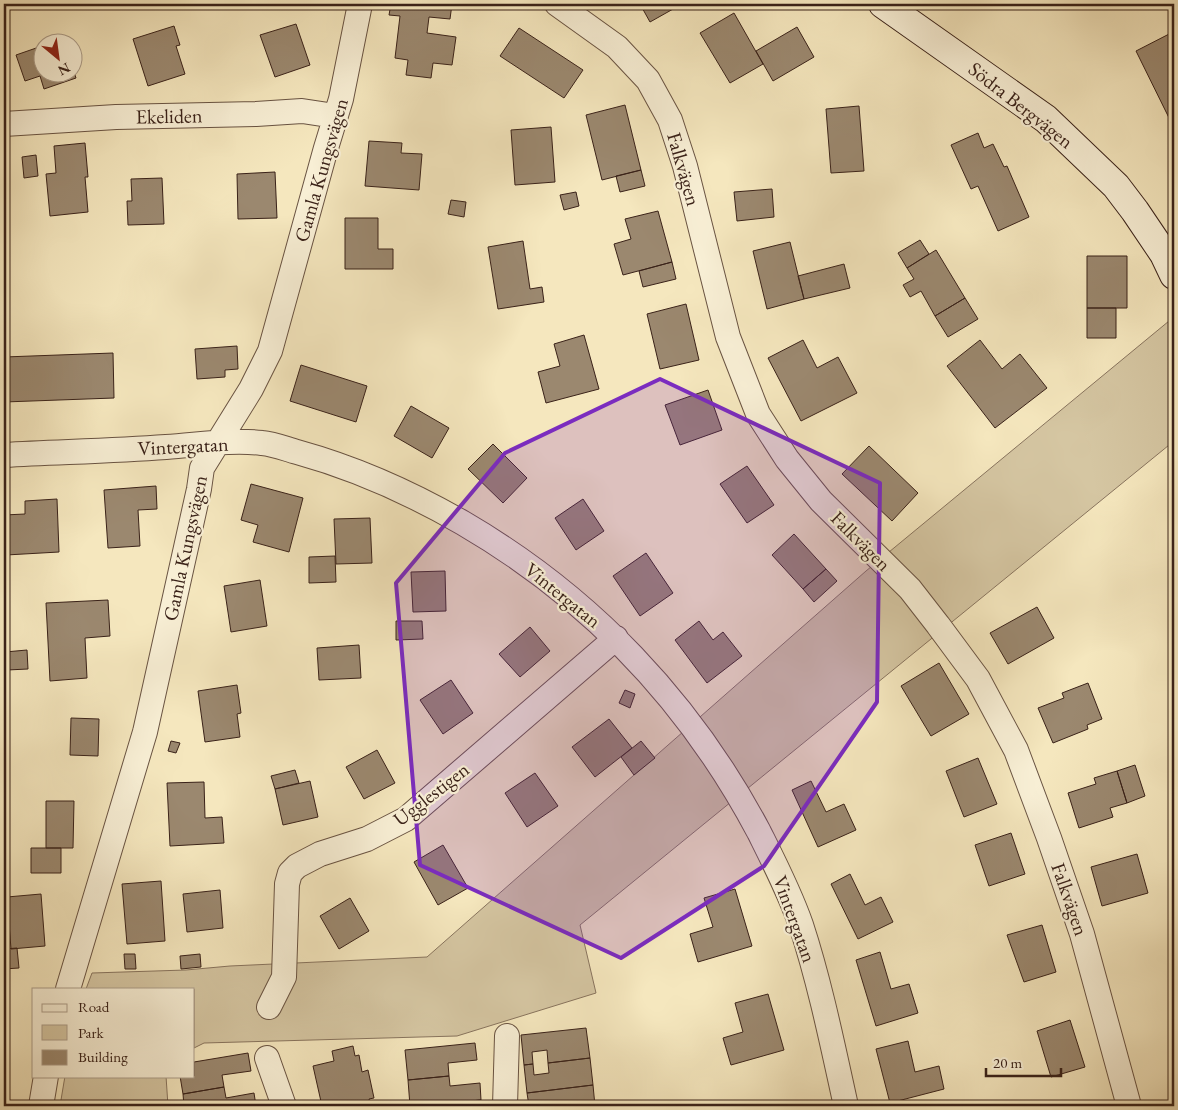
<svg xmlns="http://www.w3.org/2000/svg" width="1178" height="1110" viewBox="0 0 1178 1110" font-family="'EB Garamond',serif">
  <rect width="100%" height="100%" fill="#f5e7be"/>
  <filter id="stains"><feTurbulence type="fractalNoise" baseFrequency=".004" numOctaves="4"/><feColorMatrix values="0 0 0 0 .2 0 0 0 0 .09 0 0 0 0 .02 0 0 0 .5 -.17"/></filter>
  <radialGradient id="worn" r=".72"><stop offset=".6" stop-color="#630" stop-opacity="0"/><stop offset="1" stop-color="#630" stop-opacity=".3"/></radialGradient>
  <path fill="#d5c6a2" stroke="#88745e" d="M1169,321L1174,332V441L580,925L596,993L457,1036L204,1043L194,1048V989H86L92,973L186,970L230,966L427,957L866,571Z
    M65,1076H166L168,1106H60Z"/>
  <path fill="#9b886f" stroke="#3a2219" d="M391,4H452L450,19L429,17L427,33L456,37L452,65L433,63L431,78L406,75L408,60L395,58L400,16L389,15Z
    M640,4H682L650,22Z
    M734,13L763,64L730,83L700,33Z
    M296,24L310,65L275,77L260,35Z
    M174,26L180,45L176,46L185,74L148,86L133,39Z
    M797,27L814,57L773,81L756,51Z
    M519,28L583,70L564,98L500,56Z
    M1173,32L1174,34V128L1136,51Z
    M42,46V72H72V66L76,78L44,89L40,76L25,81L16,55Z
    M625,105L641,170L602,180L586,115Z
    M859,106L864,171L831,173L826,109Z
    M551,127L555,182L515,185L511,130Z
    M978,133L984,148L993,144L1004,167L1007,166L1029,217L998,231L978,186L971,189L951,145Z
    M369,141L402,143L401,153L422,154L419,190L365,186Z
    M85,143L88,177H85L88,212L50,216L46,174L56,173L54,146Z
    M36,155L38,176L24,178L22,157Z
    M641,170L645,186L620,192L616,176Z
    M275,172L277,218L238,219L237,174Z
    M162,178L164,224L128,225L127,201H132L131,179Z
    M772,189L774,217L737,221L734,192Z
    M576,192L579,206L564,210L560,195Z
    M451,200L466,202L464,217L448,214Z
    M658,211L672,262L623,275L614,244L631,239L625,219Z
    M345,218H378V249H393V269H345Z
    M920,240L929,254L907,268L898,253Z
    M523,241L530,289L542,287L544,302L498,309L488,247Z
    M790,242L804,299L767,309L753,251Z
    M936,250L965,298L935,316L921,291L910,297L903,285L914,279L907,268Z
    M1087,256H1127V308H1087Z
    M672,262L676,279L643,287L639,271Z
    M844,264L850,288L804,299L798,276Z
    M965,298L978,319L948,337L935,316Z
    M686,304L699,360L660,369L647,314Z
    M1087,308H1116V338H1087Z
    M584,335L599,389L546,403L538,372L560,366L554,344Z
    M803,340L817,368L838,357L857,393L801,421L768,358Z
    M980,340L1002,369L1020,354L1047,388L995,428L947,366Z
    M237,346L238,369L225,370V377L197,379L195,349Z
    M113,353L114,398L4,402V357Z
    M301,365L367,386L356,422L290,401Z
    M708,390L722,430L680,445L665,405Z
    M411,406L449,428L432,458L394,436Z
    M493,444L527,478L503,503L468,469Z
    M869,446L918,493L892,521L842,474Z
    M1172,465H1174V519H1172Z
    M747,466L774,505L747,523L720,484Z
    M251,484L303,498L289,552L253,542L258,525L241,520Z
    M156,486L157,509L138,510L140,546L108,548L104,490Z
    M57,499L59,552L6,555L4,515L25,514V501Z
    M583,499L604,531L576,550L555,518Z
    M370,518L372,563L336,564L334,519Z
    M794,534L826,569L803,589L772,555Z
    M646,553L673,593L640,616L613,576Z
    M335,556L336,582L309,583V557Z
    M826,569L837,581L814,602L803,589Z
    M445,571L446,611L413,612L411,572Z
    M260,580L267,626L231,632L224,586Z
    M108,600L110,636L85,638L87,678L50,681L46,603Z
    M1037,607L1054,638L1008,664L990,633Z
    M396,621H422L423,639L396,640Z
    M699,621L713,640L723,632L742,656L707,683L675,640Z
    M530,627L550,651L520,677L499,654Z
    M359,645L361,678L319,680L317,648Z
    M27,650L28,669L7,670L5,652Z
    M939,663L969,714L931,736L901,686Z
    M451,680L473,713L443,734L420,700Z
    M1088,683L1102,719L1087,725L1088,729L1053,743L1038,708L1064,698L1062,693Z
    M237,685L241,713L237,714L240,737L205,742L198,691Z
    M625,690L635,694L630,708L619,703Z
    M71,718L99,719L98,756L70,755Z
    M609,719L632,748L595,777L572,747Z
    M171,741L180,743L176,753L168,751Z
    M641,741L655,758L634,775L621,757Z
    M377,750L395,783L364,799L346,767Z
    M978,758L997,804L964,817L946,771Z
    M1135,765L1145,796L1127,803L1117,771Z
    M295,770L299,783L275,789L271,776Z
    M1117,771L1127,803L1110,808L1113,817L1079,828L1068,793L1096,784L1094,778Z
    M535,773L558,806L527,827L505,793Z
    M310,781L318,817L283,825L275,789Z
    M811,781L826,812L844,804L856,830L818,847L792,790Z
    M204,782L205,818L222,817L224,843L170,846L167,783Z
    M46,801H74L73,848H46Z
    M1011,833L1025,874L989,886L975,845Z
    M443,845L468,888L438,905L414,862Z
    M31,848H61V873H31Z
    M1137,854L1148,893L1102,906L1091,867Z
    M850,874L865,905L881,897L893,922L858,939L831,884Z
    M161,881L165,941L127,944L122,884Z
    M735,889L752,946L698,962L690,934L713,927L704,898Z
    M220,890L223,928L187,932L183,894Z
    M41,894L45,946L11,949L7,897Z
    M350,898L369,931L339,949L320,916Z
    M1042,925L1056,972L1024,982L1007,935Z
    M17,948L19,968L4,969V949Z
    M880,952L891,989L909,984L918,1013L876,1026L856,960Z
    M124,954H135L136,969H125Z
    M200,954L201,967L181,969L180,956Z
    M768,994L784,1050L731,1065L723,1038L743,1032L735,1003Z
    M1070,1020L1085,1067L1051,1077L1037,1031Z
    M586,1028L590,1058L548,1063L547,1050L532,1052L533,1064L524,1065L521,1035Z
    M908,1041L915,1072L939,1066L944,1089L890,1103L876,1049Z
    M475,1043L477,1060L448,1063L449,1076L408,1080L405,1050Z
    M353,1046L355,1056L359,1055L362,1072L368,1070L374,1098L369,1099L371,1106H322L313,1066L334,1061L332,1051Z
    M248,1053L251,1071L222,1075L224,1087L183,1094L180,1076H194V1062Z
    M590,1058L593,1085L527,1093L524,1065L533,1064L534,1075L549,1073L548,1063Z
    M449,1076L450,1086L480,1083L481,1100L410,1106L408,1080Z
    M593,1085L595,1106H529L527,1093Z
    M224,1087L226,1098L254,1093L256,1106H184L183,1094Z
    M481,1100L482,1106H423Z"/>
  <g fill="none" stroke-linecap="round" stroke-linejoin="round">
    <g stroke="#695342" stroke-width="26">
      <path id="street" d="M557,4L617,47L648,80L670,120L685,166L728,337L758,414L787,459L821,501L910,589L938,625L978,679L1016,750L1049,838L1082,934L1129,1106
        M4,124L116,117L256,114L302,111L335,116
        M4,455C58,452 112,451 166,447C198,445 231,439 262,443C274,444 286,449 297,452C355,468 411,493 463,523C590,597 690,702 759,832C774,862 790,893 801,925C820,983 833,1047 846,1106
        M68,989L145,732L199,489L202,468L251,389L270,351L326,148L341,99L360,4
        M269,1007L284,977L287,884L290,873L297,866L320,854L367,839L406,819L616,638
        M267,1058L284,1106
        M41,1106L46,1076
        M505,1106L507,1036"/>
    </g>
    <g stroke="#3a2219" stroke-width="30">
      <path id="secondary" d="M883,4L1046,119L1116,186L1135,211L1164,254L1174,275"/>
    </g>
    <use href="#street" stroke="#f8efd5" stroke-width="24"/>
    <use href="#secondary" stroke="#f8efd5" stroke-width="28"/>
  </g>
  <path fill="#7b2cbf" fill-opacity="0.2" stroke="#7b2cbf" stroke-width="4" stroke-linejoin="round" d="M660,379L880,483L877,702L764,866L621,958L420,865L396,583L505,453Z"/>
  <g text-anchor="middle" stroke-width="4.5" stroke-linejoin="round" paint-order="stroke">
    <g font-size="20" fill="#3a2219" stroke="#f8efd5">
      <text transform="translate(1021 105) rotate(38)" y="7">Södra Bergvägen</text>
      <text transform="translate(169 116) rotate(-1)" y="7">Ekeliden</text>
      <text transform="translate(684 169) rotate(74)" y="7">Falkvägen</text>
      <text transform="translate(321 170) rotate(-74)" y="7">Gamla Kungsvägen</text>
      <text transform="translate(183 446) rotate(-3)" y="7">Vintergatan</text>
      <text transform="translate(861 541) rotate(45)" y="7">Falkvägen</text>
      <text transform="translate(185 548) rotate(-78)" y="7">Gamla Kungsvägen</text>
      <text transform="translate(563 595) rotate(39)" y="7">Vintergatan</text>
      <text transform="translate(431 794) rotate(-38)" y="7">Ugglestigen</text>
      <text transform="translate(1070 899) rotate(71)" y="7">Falkvägen</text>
      <text transform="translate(795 919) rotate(70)" y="7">Vintergatan</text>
    </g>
  </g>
  <rect width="1178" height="1110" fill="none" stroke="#f5e7be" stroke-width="20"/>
  <rect x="5" y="5" width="1168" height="1100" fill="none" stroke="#3a2219" stroke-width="2.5"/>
  <rect x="10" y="10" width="1158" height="1090" fill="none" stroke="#3a2219"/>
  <rect x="32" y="988" width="162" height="90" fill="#f8efd5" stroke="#ac9d8a"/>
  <rect x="42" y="1004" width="25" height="8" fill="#f8efd5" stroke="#ac9d8a"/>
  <text x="78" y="1012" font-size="15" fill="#3a2219">Road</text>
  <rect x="42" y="1025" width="25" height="15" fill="#d5c6a2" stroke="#ac9d8a"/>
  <text x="78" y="1038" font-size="15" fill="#3a2219">Park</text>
  <rect x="42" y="1050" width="25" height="15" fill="#9b886f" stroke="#ac9d8a"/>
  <text x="78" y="1062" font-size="15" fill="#3a2219">Building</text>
  <g transform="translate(58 58) rotate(151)"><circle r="24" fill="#f8efd5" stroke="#ac9d8a"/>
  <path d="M0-4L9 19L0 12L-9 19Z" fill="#8f2418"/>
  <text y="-8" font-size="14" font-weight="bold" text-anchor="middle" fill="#3a2219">N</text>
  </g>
  <path d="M986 1068v8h75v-8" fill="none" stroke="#3a2219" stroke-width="2.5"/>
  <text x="993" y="1068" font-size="15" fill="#3a2219" stroke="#f8efd5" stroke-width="4" paint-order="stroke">20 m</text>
  <rect width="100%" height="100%" filter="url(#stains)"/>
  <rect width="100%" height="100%" fill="url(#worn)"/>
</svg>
